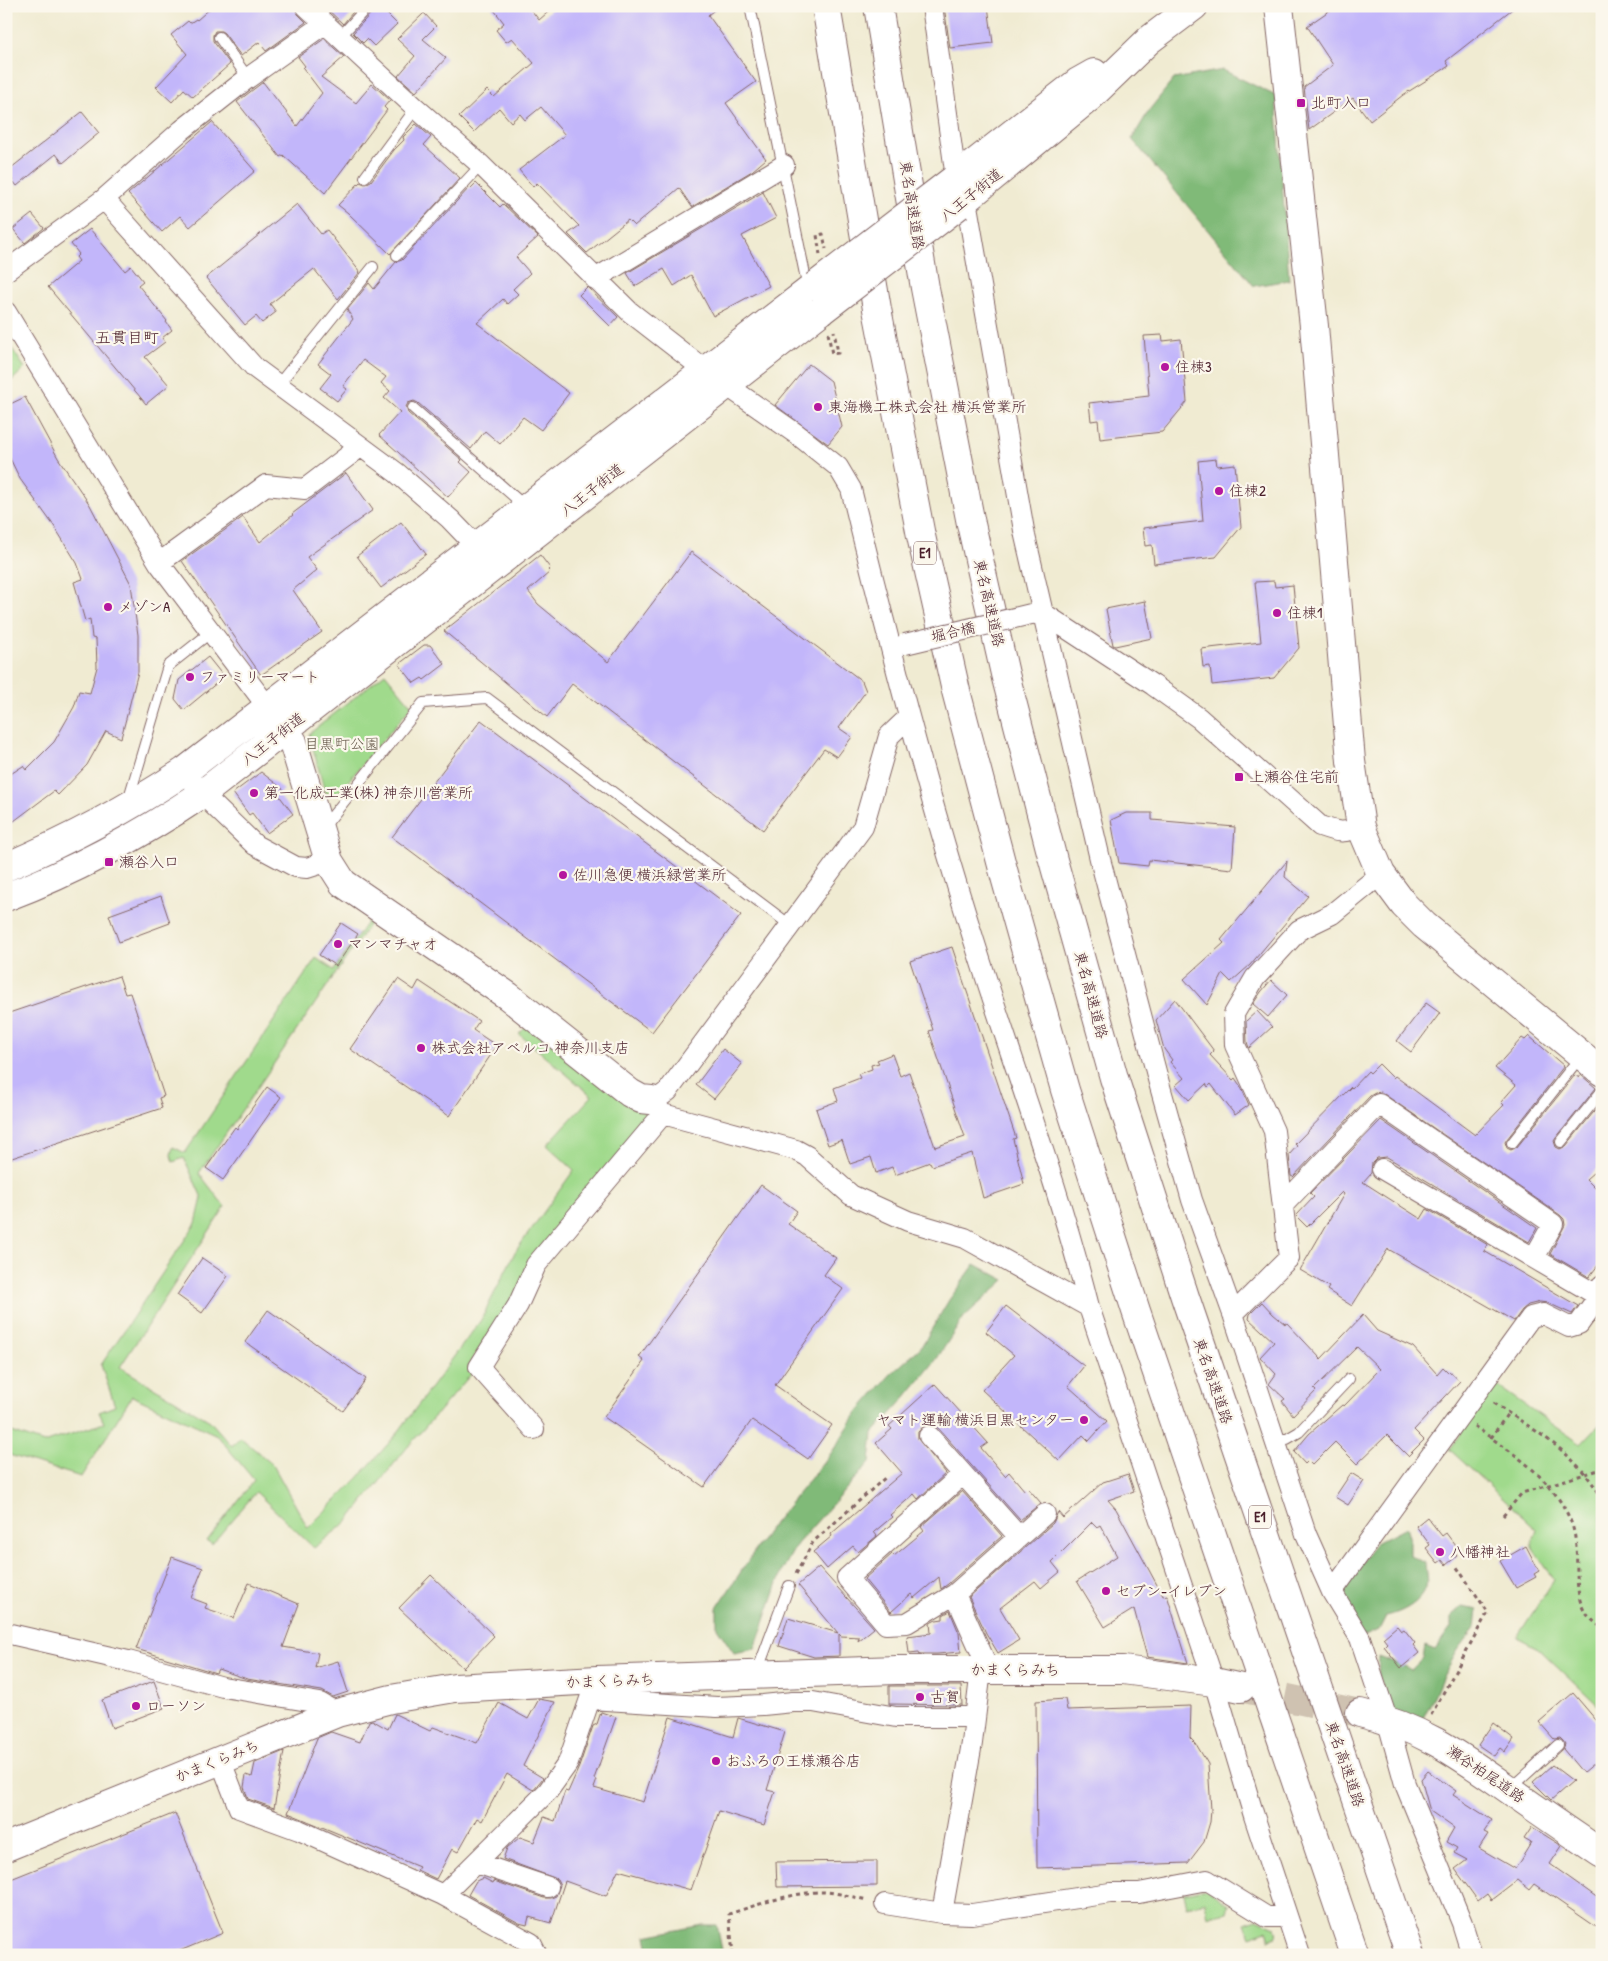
<svg xmlns="http://www.w3.org/2000/svg" width="1608" height="1961" viewBox="0 0 1608 1961" font-family="'Patrick Hand','Klee One',sans-serif">
  <rect width="100%" height="100%" fill="#fbf7ec"/>
  <filter id="ink" filterUnits="userSpaceOnUse"><feTurbulence type="fractalNoise" baseFrequency=".02" numOctaves="2"/><feDisplacementMap in="SourceGraphic" scale="10" xChannelSelector="R" yChannelSelector="G"/><feConvolveMatrix kernelMatrix="1 2 1 2 8 2 1 2 1" color-interpolation-filters="sRGB"/></filter>
  <filter id="wash" filterUnits="userSpaceOnUse"><feTurbulence type="fractalNoise" baseFrequency=".0096" numOctaves="4" result="noise"/><feDisplacementMap in="SourceGraphic" scale="20" xChannelSelector="R" yChannelSelector="G"/><feGaussianBlur stdDeviation="1.12" result="paint"/><feColorMatrix in="noise" values="0 0 0 0 0 0 0 0 0 0 0 0 0 0 0 0 0 1.4 0 .05"/><feComposite in="paint" operator="in"/></filter>
  <g filter="url(#wash)">
    <rect width="100%" height="100%" fill="#f0ebd2"/>
    <path fill="#a0da8c" stroke="#757c5c" d="M6,340L25,368L6,386Z
      M385,673L412,706L339,792C334,794 330,795 325,792L309,734Z
      M370,918L373,919L199,1173L225,1207L120,1367L210,1421L232,1446L240,1437L273,1465L308,1528L359,1477L396,1435L481,1320L515,1252L574,1170L547,1145L592,1096L519,1034L530,1023L618,1097L651,1116L510,1302L468,1366L473,1372L406,1449L347,1522L314,1548L256,1492L212,1544L207,1541L254,1480L217,1435L132,1396L81,1477L6,1454V1430L44,1443L104,1423L99,1412L115,1406L101,1365L196,1223L202,1198L184,1158L173,1162L171,1155L173,1147L185,1153L316,958L334,970Z
      M1496,1385L1581,1444L1602,1422V1709L1538,1648L1517,1637L1554,1580L1531,1546L1537,1530L1449,1449Z
      M1207,1889L1229,1904L1227,1912L1208,1916L1205,1902L1187,1907L1184,1893Z
      M1257,1919L1275,1927L1277,1937L1270,1939L1267,1930L1250,1936L1245,1923Z"/>
    <path fill="#80ba78" stroke="#656c52" d="M1223,70L1276,96L1289,280L1254,286L1132,139L1150,109L1174,79Z
      M975,1264L1005,1280L964,1317L936,1360L900,1404L873,1433L870,1462L797,1544L782,1571L755,1649L734,1653L717,1628V1608L767,1532L832,1452L857,1413L890,1375L921,1347L949,1300Z
      M1406,1527L1410,1541V1555L1425,1563C1425,1570 1428,1580 1426,1587C1421,1603 1401,1613 1386,1616L1379,1630L1353,1642L1341,1589L1377,1542Z
      M1462,1607L1478,1610L1476,1627L1458,1650L1442,1678L1434,1697L1422,1720L1395,1714L1378,1677L1379,1657L1406,1667L1411,1670L1423,1658L1425,1646L1435,1650L1451,1628V1617Z
      M702,1925H717L723,1955H650L646,1936Z"/>
    <g id="blocks">
      <path fill="#c2b6fa" d="M213,6H294L298,14L306,22L266,51L259,42L241,56L224,33L221,31H215L213,35V41L230,64L193,97L184,89L172,102L156,87L187,54L171,35L188,21L190,23L196,19L197,20Z
        M324,6H358L343,24Z
        M375,6H379L397,24L374,46L367,39L363,43L353,33L373,11Z
        M491,6H528L539,20L555,6H719L708,15L756,82L726,103L766,159L752,171L692,207L679,188L634,226L628,220L587,253L568,234L579,226L537,183L533,187L519,170L565,135L541,107L525,120L520,114L511,122L499,108L474,132L459,117L487,90L494,97L534,63L512,38L506,42L496,30L504,23Z
        M944,6H988L993,43L950,48Z
        M1336,6H1516L1446,61L1449,66L1403,95L1370,121L1353,98L1309,130L1304,87L1333,65L1307,26Z
        M424,13L436,26L423,39L446,58L416,92L398,76L415,56L397,39Z
        M324,39L344,57L321,77L356,103L372,84L390,100L384,107L387,110L325,193L283,155L280,157L237,102L263,82L297,126L322,93L303,68L305,66L298,57Z
        M82,112L99,133L63,163L56,154L17,186L6,172Z
        M212,122L255,171L190,227L180,216L162,232L128,194Z
        M416,124L431,137L424,145L460,178L390,254L348,213L338,205L360,182L365,184L371,181L394,150L404,140L403,137Z
        M476,183L500,207L503,204L538,237L516,257L530,273L513,289L518,294L507,304L503,299L477,323L569,393L541,430L523,417L500,444L485,431L471,449L418,403L414,401L408,403L406,407L408,413L462,460L460,462L471,472L448,497L379,435L400,412L384,398L390,391L381,383L386,377L363,360L343,386L347,389L337,401L320,388L331,374L318,364L353,319L347,310L369,283L374,289L396,262L402,260L470,187L471,188Z
        M763,192L776,218L742,236L769,286L713,316L691,275L674,286L664,269L635,286L627,273Z
        M297,204L321,234L327,230L360,272L338,299L314,269L270,304L276,312L262,323L256,316L245,325L206,278Z
        M32,214L44,228L25,243L13,229Z
        M90,229L125,271L131,266L143,281L138,285L167,321L166,322L172,330L162,338L165,342L145,357L169,385L146,404L48,287L79,261L76,257L79,254L71,244Z
        M587,287L618,317L610,326L579,295Z
        M1162,335L1163,341L1181,339L1187,402L1162,432L1100,439L1098,420L1091,421L1089,403L1149,396L1144,336Z
        M809,364L831,381L842,427L828,444L775,405Z
        M25,397L58,458L90,505L131,584L138,635V672L121,738L106,731L87,765L58,795L54,791L6,827V777L23,766L26,770L54,742L74,707L79,691L90,693L97,667L96,639L92,638L90,619L85,621L74,582L83,579L77,563L54,526L20,479L6,450V406Z
        M1216,459L1217,466L1235,464L1241,527L1216,557L1154,564L1152,545L1145,546L1143,528L1203,521L1198,461Z
        M346,473L373,510L307,557L317,570L293,590L322,632L261,675L182,561L243,517L260,542L293,515L292,514Z
        M401,522L426,554L381,588L357,556Z
        M691,552L862,681L866,691L839,728L852,737L837,757L824,749L763,830L572,684L547,717L444,631L540,555L550,568L548,570L550,572L528,591L538,604L608,662Z
        M1274,581L1275,587L1293,585L1299,648L1274,678L1212,685L1210,666L1203,667L1201,649L1261,642L1255,582Z
        M1145,601L1152,638L1115,646L1113,645L1106,609Z
        M424,645H430L445,664L424,680L422,678L414,683L399,664Z
        M208,657L224,677L184,710L175,699L179,680Z
        M481,720L741,915L652,1032L392,837Z
        M261,772L284,790L278,794L293,814L267,833L252,813L249,815L233,793Z
        M1126,813H1152V820L1235,827L1232,869L1149,860L1148,866L1119,863L1111,820Z
        M1287,861L1285,877L1308,896L1250,965L1231,982L1223,974L1207,1005L1184,979L1224,943L1221,940Z
        M161,896L170,923L119,942L109,915Z
        M341,923L358,934L336,966L319,955Z
        M952,947L1016,1138L1013,1139L1024,1184L983,1198L972,1153L932,1166L930,1162L895,1175L892,1167L876,1173L871,1157L850,1164L842,1140L828,1145L816,1109L838,1101L834,1088L860,1078L858,1074L872,1069L871,1065L879,1063L877,1060L892,1054L900,1076L909,1072L935,1147L965,1137L929,1031L933,1030L910,961Z
        M119,976L125,994L130,993L164,1096L159,1098L162,1108L6,1160V1014Z
        M398,979L414,990L419,981L479,1021L473,1030L497,1046L449,1116L350,1049Z
        M1271,980L1287,995L1268,1017L1253,1004L1261,992Z
        M1175,999L1214,1051L1210,1055L1233,1080L1235,1078L1241,1087L1249,1105L1235,1115L1211,1084L1208,1087L1206,1084L1189,1100L1176,1085L1184,1078L1170,1062L1172,1060L1164,1049L1156,1020Z
        M1426,1003L1440,1013L1411,1052L1397,1041Z
        M1257,1011L1272,1027L1249,1048L1247,1042L1246,1021Z
        M1529,1036L1564,1066L1507,1139L1505,1142L1507,1148L1511,1150L1517,1147L1575,1075L1579,1078L1581,1075L1596,1088L1556,1138L1554,1141L1556,1147L1560,1149L1566,1146L1602,1102V1165L1586,1179L1602,1195V1260L1589,1277L1550,1254L1565,1225L1564,1219L1560,1215L1381,1092L1375,1093L1370,1096L1293,1177L1291,1176L1289,1155L1297,1146L1295,1144L1351,1087L1352,1088L1368,1071L1370,1073L1379,1064L1393,1078L1395,1076L1475,1135L1504,1105L1501,1102L1516,1085L1495,1068L1522,1038L1525,1040Z
        M723,1049L742,1064L714,1099L696,1085Z
        M267,1087L281,1097L223,1180L206,1168L235,1127L237,1129Z
        M1381,1120L1537,1228L1529,1242L1387,1157L1377,1158L1372,1163L1371,1173L1363,1182L1421,1219L1427,1209L1488,1245L1484,1251L1578,1306L1572,1314L1548,1303L1540,1302L1528,1305L1522,1310L1514,1321L1388,1249L1352,1306L1327,1290L1329,1287L1300,1270L1344,1194L1342,1192L1307,1227L1296,1216L1314,1197L1310,1193Z
        M761,1185L797,1211L788,1224L836,1258L824,1275L843,1289L775,1385L832,1425L808,1459L752,1420L704,1487L604,1417L644,1361L639,1357Z
        M202,1258L228,1276L202,1313L177,1295Z
        M1262,1302L1273,1314L1285,1324L1287,1323L1321,1359L1363,1315L1377,1331L1413,1347L1437,1374L1443,1367L1448,1372L1449,1371L1460,1381L1414,1430L1424,1440L1408,1456L1387,1435L1357,1464L1335,1442L1312,1465L1308,1461L1305,1464L1294,1452L1309,1434L1342,1405L1344,1406L1380,1369L1357,1347L1314,1389L1316,1391L1293,1415L1282,1401L1285,1399L1269,1384L1276,1374L1260,1357L1274,1342L1249,1319L1250,1314Z
        M1006,1306L1084,1366L1068,1386L1107,1421L1089,1441L1083,1435L1059,1461L982,1390L1014,1355L986,1332Z
        M268,1310L366,1379L343,1411L245,1342Z
        M935,1384L988,1443L981,1448L1005,1476L1009,1472L1025,1491L1028,1488L1041,1503L1020,1520L938,1428L932,1425H926L918,1432V1439L946,1473L918,1499L914,1494L890,1515L892,1517L874,1532L877,1536L858,1552L853,1546L827,1569L813,1552L832,1536L831,1534L902,1473L876,1443L892,1429L889,1426Z
        M1351,1473L1364,1481L1348,1505L1335,1497Z
        M1128,1474L1134,1491L1108,1500L1116,1509L1163,1596L1167,1595L1188,1663L1147,1657L1134,1609L1105,1627L1077,1581L1117,1556L1100,1525L1097,1527L1092,1522L1052,1562L1060,1572L1041,1588L1035,1581L1000,1608L1019,1640L998,1653L986,1633L969,1597L1053,1523L1058,1512L1063,1518L1103,1482Z
        M962,1491L1002,1536L948,1584L941,1589L939,1577L914,1598L911,1594L891,1612L864,1579L892,1554L894,1556L924,1531L921,1527Z
        M1427,1517L1442,1536L1446,1533L1458,1549L1454,1552L1457,1556L1446,1565L1442,1560L1438,1563L1426,1548L1430,1545L1416,1526Z
        M1526,1546L1539,1571L1534,1574L1536,1577L1516,1588L1500,1561Z
        M172,1557L203,1568L191,1598L207,1604L205,1608L234,1618L249,1583L299,1604L283,1647L318,1653L315,1668L338,1661L348,1692L333,1697L322,1691L247,1679L218,1669L216,1673L136,1649Z
        M819,1567L874,1628L858,1641L859,1637L841,1636L839,1634V1656L814,1657L779,1646L788,1618L838,1633L798,1585Z
        M431,1575L494,1636L463,1668L399,1608Z
        M950,1611L959,1633L961,1652L937,1654H920L919,1652L909,1653L907,1636L931,1633L930,1623L936,1620L943,1619V1615Z
        M1397,1626L1401,1631L1404,1629L1415,1643L1413,1645L1419,1653L1401,1668L1384,1646L1387,1643L1383,1638Z
        M154,1681L164,1708L112,1728L102,1700Z
        M889,1686H961L962,1705L889,1704Z
        M1573,1693L1602,1727V1757L1583,1773L1563,1749L1565,1744L1563,1741L1560,1738L1554,1739L1539,1722Z
        M539,1699L555,1702L523,1766L543,1778L533,1790L507,1774L482,1821L477,1818L458,1852L452,1849L436,1879L417,1870L419,1867L288,1813L317,1738L331,1732L360,1742L369,1721L372,1720L388,1729L395,1714L430,1731L433,1727L477,1743L499,1703L528,1719Z
        M1065,1699L1067,1710L1191,1706L1190,1738L1196,1744L1208,1764L1211,1810L1210,1822L1204,1842L1188,1863L1037,1868L1036,1701Z
        M601,1712L616,1717L594,1779L597,1780L594,1788L643,1802L670,1717L733,1737L738,1718L785,1732L767,1790L775,1792L764,1825L719,1811L691,1890L618,1870L606,1896L565,1881L551,1923L529,1917L527,1925L519,1923L468,1895L476,1881L483,1878L493,1883L494,1881L544,1898H551L556,1896L560,1885L557,1879L503,1859L507,1848L520,1837L534,1842L544,1817L555,1821L565,1791L568,1792L579,1767L593,1726L597,1724Z
        M1493,1723L1514,1739L1505,1752L1500,1748L1494,1756L1478,1745Z
        M284,1751L274,1808L248,1799L244,1787L246,1775L252,1777L255,1763Z
        M1552,1765L1573,1781L1551,1800L1533,1782Z
        M1428,1771L1456,1791L1453,1795L1492,1820L1484,1832L1488,1834L1479,1848L1515,1869L1531,1843L1524,1839L1532,1827L1562,1846L1550,1864L1602,1901V1931L1534,1884L1529,1890L1517,1880L1491,1900L1487,1894L1478,1901L1455,1869L1467,1860L1454,1853L1457,1848L1446,1842L1454,1828L1430,1811L1421,1779Z
        M175,1813L223,1933L170,1955H6V1881Z
        M877,1861V1886L777,1887L776,1862Z"/>
    </g>
  </g>
  <g filter="url(#ink)">
    <use href="#blocks" fill-opacity="0" stroke="#846665" stroke-width="1"/>
    <g fill="none" stroke-linecap="round" stroke-linejoin="round">
      <path stroke="#cfc2b1" stroke-width="28" stroke-dasharray="28 14" stroke-linecap="butt" d="M1244,1689L1360,1713"/>
      <g stroke="#846665" stroke-width="12">
        <path id="lane" d="M750,6L808,289
          M219,37L248,78
          M339,38L368,6
          M365,177L416,108
          M397,255L481,165
          M278,385L373,267
          M413,408L527,508
          M128,801L168,666L211,632
          M322,829L423,703L487,698L790,925
          M1561,1142L1602,1091
          M1512,1143L1581,1056
          M1275,1439H1287L1299,1432L1349,1379
          M757,1672L789,1586
          M1510,1789L1558,1745"/>
      </g>
      <g stroke="#846665" stroke-width="22">
        <path id="street" d="M306,6L416,108L481,165L630,312L706,371L798,435L838,467L851,489C887,637 925,785 971,931C1010,1057 1057,1179 1089,1307L1214,1682L1254,1816L1300,1955
          M932,6L956,178
          M104,199L255,368L397,473L450,519L477,547
          M966,200L1025,536L1100,859L1159,1083L1192,1200L1233,1314L1306,1534L1332,1592L1360,1638L1387,1719L1405,1784L1462,1923L1472,1955
          M6,271L104,199L182,130L248,78L324,24
          M595,279L784,165
          M6,312L159,563L276,718
          M159,563L266,485L305,489L360,447
          M1035,614L1043,613L1153,685L1199,718L1320,826C1337,832 1343,834 1361,827
          M909,717L889,736L863,827L668,1091L660,1097L651,1100L663,1114L796,1150L807,1156L851,1195L908,1221L965,1238L1089,1307
          M194,783L202,794L255,845L296,867L307,868L329,861
          M1382,1169L1595,1294L1602,1286
          M1283,1205L1379,1104L1553,1224L1534,1258
          M1233,1314L1289,1258L1274,1131L1235,1045L1234,1014L1255,978L1299,930L1332,914L1381,874
          M534,1429L479,1367L518,1305L536,1265L663,1114
          M929,1436L1019,1537
          M963,1474L847,1578L886,1624L907,1623L955,1594L1045,1514
          M1332,1592L1531,1317L1543,1314L1569,1327L1579,1324L1594,1303L1595,1294
          M955,1594L989,1670
          M6,1633L128,1661L223,1687L320,1703L337,1713
          M590,1699L717,1707L763,1705L793,1702H813L896,1717H975
          M220,1759L239,1808L299,1830L443,1895L531,1943L537,1955
          M477,1863L548,1887
          M443,1895L548,1791L568,1763L594,1687
          M885,1904L942,1913L972,1914L1110,1893H1139L1207,1880L1267,1917H1287
          M942,1913L972,1743L981,1670"/>
      </g>
      <g stroke="#846665" stroke-width="30">
        <path id="secondary" d="M1279,6L1314,326L1351,761L1361,827L1381,874L1404,905L1424,925L1602,1072
          M953,180L1078,82L1094,73
          M959,205L1090,97L1149,40L1194,6
          M284,730L293,742L329,861L343,883L508,996L630,1093L641,1099L651,1100
          M6,867C69,840 128,809 185,771L815,286
          M6,897C75,871 141,835 202,794L821,311
          M1360,1713C1421,1727 1458,1754 1508,1789C1539,1811 1570,1832 1602,1854
          M6,1847L337,1713L391,1699L455,1688L597,1680L897,1670H1123L1214,1682L1241,1688"/>
      </g>
      <g stroke="#846665" stroke-width="30">
        <path id="highway" d="M826,6L877,309L921,536L956,691L1005,877L1065,1090L1136,1311L1355,1955
          M878,6L925,288L971,524L1005,674L1053,860L1114,1078L1185,1297L1410,1955"/>
      </g>
      <path stroke="#846665" stroke-width="3" stroke-dasharray="4 4" stroke-linecap="butt" d="M820,255L817,235L823,234L826,249
        M828,333L832,354L838,353L834,331
        M1493,1403C1536,1431 1575,1452 1602,1498
        M1474,1426C1511,1452 1553,1477 1571,1522C1582,1550 1571,1590 1585,1612C1590,1619 1596,1623 1602,1628
        M1491,1438L1508,1413
        M1503,1516L1522,1493L1602,1469
        M796,1574L813,1542L887,1476
        M1431,1715L1488,1612L1456,1566
        M733,1955L729,1914C756,1905 788,1894 817,1892C834,1891 851,1897 868,1900"/>
      <use href="#lane" stroke="#fff" stroke-width="10"/>
      <use href="#street" stroke="#fff" stroke-width="20"/>
      <use href="#secondary" stroke="#fff" stroke-width="28"/>
      <use href="#highway" stroke="#fff" stroke-width="28"/>
      <g stroke="#846665" stroke-width="22" stroke-linecap="butt">
        <path id="street-bridge" d="M905,644L1031,614"/>
      </g>
      <g stroke="#846665" stroke-width="30" stroke-linecap="butt">
        <path id="secondary-bridge" d="M815,286L953,180
          M821,311L959,205"/>
      </g>
      <use href="#street-bridge" stroke="#fff" stroke-width="20"/>
      <use href="#secondary-bridge" stroke="#fff" stroke-width="28"/>
    </g>
  </g>
  <g fill="#b5179e" stroke="#fbf7ec" stroke-width="2">
    <rect x="1296" y="98" width="10" height="10" rx="2.5"/>
    <circle cx="1165" cy="367" r="5"/>
    <circle cx="818" cy="407" r="5"/>
    <circle cx="1219" cy="491" r="5"/>
    <circle cx="108" cy="607" r="5"/>
    <circle cx="1277" cy="613" r="5"/>
    <circle cx="190" cy="677" r="5"/>
    <rect x="1234" y="772" width="10" height="10" rx="2.5"/>
    <circle cx="254" cy="793" r="5"/>
    <rect x="104" y="857" width="10" height="10" rx="2.5"/>
    <circle cx="563" cy="875" r="5"/>
    <circle cx="338" cy="944" r="5"/>
    <circle cx="421" cy="1048" r="5"/>
    <circle cx="1084" cy="1420" r="5"/>
    <circle cx="1440" cy="1552" r="5"/>
    <circle cx="1106" cy="1591" r="5"/>
    <circle cx="920" cy="1697" r="5"/>
    <circle cx="136" cy="1706" r="5"/>
    <circle cx="716" cy="1761" r="5"/>
  </g>
  <g text-anchor="middle" stroke-width="4.5" stroke-linejoin="round" paint-order="stroke">
    <g fill="#fbf7ec" stroke="#7f6065" stroke-width="1">
      <rect x="914" y="541.5" width="22" height="23" rx="4"/>
      <rect x="1249" y="1505.5" width="22" height="23" rx="4"/>
    </g>
    <g font-size="14" font-weight="bold" fill="#4a1f2b">
      <text x="925" y="558">E1</text>
      <text x="1260" y="1522">E1</text>
    </g>
    <g font-size="15" fill="#4a1f2b" stroke="#fbf7ec" text-anchor="start">
      <text x="1311" y="108">北町入口</text>
      <text x="1175" y="372">住棟3</text>
      <text x="828" y="412">東海機工株式会社 横浜営業所</text>
      <text x="1229" y="496">住棟2</text>
      <text x="118" y="612">メゾンA</text>
      <text x="1287" y="618">住棟1</text>
      <text x="200" y="682">ファミリーマート</text>
      <text x="1249" y="782">上瀬谷住宅前</text>
      <text x="264" y="798">第一化成工業(株) 神奈川営業所</text>
      <text x="119" y="867">瀬谷入口</text>
      <text x="573" y="880">佐川急便 横浜緑営業所</text>
      <text x="348" y="949">マンマチャオ</text>
      <text x="431" y="1053">株式会社アベルコ 神奈川支店</text>
      <text x="1074" y="1425" text-anchor="end">ヤマト運輸 横浜目黒センター</text>
      <text x="1450" y="1557">八幡神社</text>
      <text x="1116" y="1596">セブン-イレブン</text>
      <text x="930" y="1702">古賀</text>
      <text x="146" y="1711">ローソン</text>
      <text x="726" y="1766">おふろの王様瀬谷店</text>
    </g>
    <g font-size="15" fill="#4a1f2b" stroke="#fbf7ec">
      <text transform="translate(971 195) rotate(-39)" y="5">八王子街道</text>
      <text transform="translate(912 205) rotate(81)" y="5">東名高速道路</text>
      <text transform="translate(592 490) rotate(-38)" y="5">八王子街道</text>
      <text transform="translate(989 603) rotate(77)" y="5">東名高速道路</text>
      <text transform="translate(953 632) rotate(-13)" y="5">堀合橋</text>
      <text transform="translate(273 739) rotate(-38)" y="5">八王子街道</text>
      <text transform="translate(1091 995) rotate(75)" y="5">東名高速道路</text>
      <text transform="translate(1213 1381) rotate(71)" y="5">東名高速道路</text>
      <text x="1015" y="1675">かまくらみち</text>
      <text transform="translate(610 1681) rotate(-2)" y="5">かまくらみち</text>
      <text transform="translate(217 1761) rotate(-22)" y="5">かまくらみち</text>
      <text transform="translate(1345 1764) rotate(71)" y="5">東名高速道路</text>
      <text transform="translate(1486 1774) rotate(34)" y="5">瀬谷柏尾道路</text>
    </g>
    <g font-size="15" fill="#645748" stroke="#fbf7ec">
      <text x="342" y="749">目黒町公園</text>
    </g>
    <g font-size="16" fill="#4a1f2b" stroke="#fbf7ec">
      <text x="127" y="343">五貫目町</text>
    </g>
  </g>
  <rect width="1608" height="1961" fill="none" stroke="#fbf7ec" stroke-width="25"/>
</svg>
